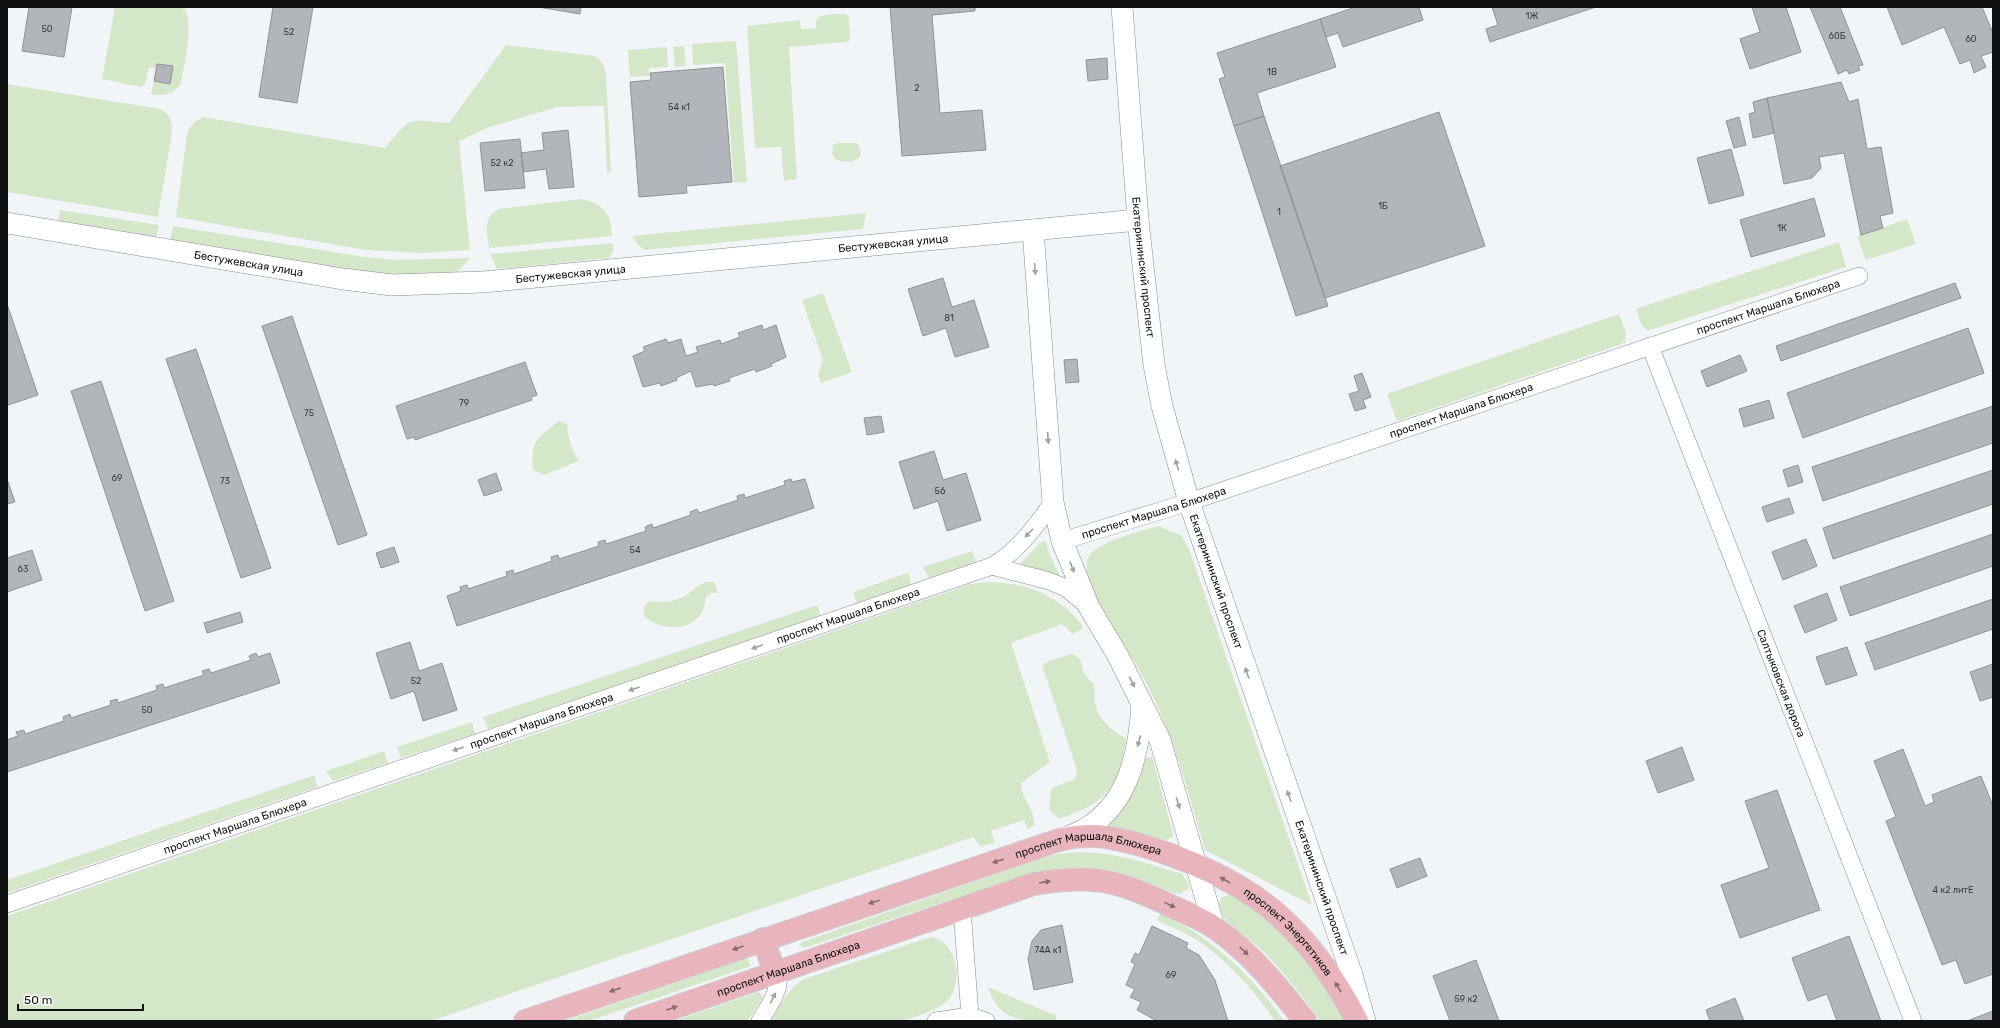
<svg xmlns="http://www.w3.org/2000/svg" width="2000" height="1028" viewBox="0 0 2000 1028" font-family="Rubik,sans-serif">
  <rect width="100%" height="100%" fill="#f1f5f8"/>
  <path fill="#d4e8c9" d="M115,7H174L185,9C194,29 184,62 181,84C172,94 164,97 151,94L154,81L170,84L173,66L157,64L156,68L149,67L145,84L141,87L102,79Z
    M833,14H846L849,18L850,39L847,42L789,47L797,179L784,181L781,147L755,148L747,26L800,20L801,29L816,28V21L820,16Z
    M736,41L747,182L734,183L725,63L693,65L692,44Z
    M506,45L594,56C602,60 604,65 606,74L611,173L607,172L604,106L557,107L487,128L459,141L470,250L422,253L366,250L176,217L187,134C191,125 194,121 203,117L385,148C413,115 406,120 449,123Z
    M684,46L686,66L675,67L673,47Z
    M667,47L668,67L649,68V76L630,77L628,50Z
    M7,84L160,109C171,115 172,121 172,132L158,217L7,192Z
    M837,143H857L861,152L860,157C853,163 844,163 835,159L832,154L833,145Z
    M581,199C604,204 611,213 612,236L489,248C487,232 482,219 498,209Z
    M60,210L159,225L156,238L58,222Z
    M866,213L863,229L644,250L637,244L632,236Z
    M1907,219L1916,244L1866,260L1857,236Z
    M173,226L365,257L395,260L470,258L456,274L393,275L363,272L170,241Z
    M1839,242L1846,267L1647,331L1641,324L1636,309Z
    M613,243L614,250L609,258L497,269L490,254Z
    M823,293L852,372L821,383L818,375L823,360L802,300Z
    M1619,314L1626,333L1625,343L1397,421L1387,394Z
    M559,421L567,424C568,438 571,449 579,461L544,475L533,470C530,441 538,437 559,421Z
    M1158,526L1181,535L1189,549L1312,905L1205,850C1185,782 1170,720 1132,658C1118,636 1079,585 1088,558C1094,542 1142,531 1158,526Z
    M1046,541L1049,553L1061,579L1019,565L1041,542Z
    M972,551L976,562L929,578L923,567Z
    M908,573L911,581L910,586L857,604L853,592Z
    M705,582H714L718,593H712L706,597C705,603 704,610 700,615C688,633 657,629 644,616V606L650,601C665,603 677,602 689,593C695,589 698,585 705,582Z
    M990,582C1029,583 1061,596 1084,628L1073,634L1062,624L1011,643L1050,762L1021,783C1021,799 1036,810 1034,825L1028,830L1024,820L991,831L995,842L981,847L973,837L430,1021H7V916L971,584Z
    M817,605L821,616L488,729L483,717Z
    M1071,654C1082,656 1081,665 1085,674C1087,678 1091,681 1094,684C1096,690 1093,696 1095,703C1098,720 1112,731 1126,738C1120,787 1106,803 1059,819L1049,810L1051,789L1054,787L1075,779L1077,770L1042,665L1049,661Z
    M472,722L475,734L401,758L397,747Z
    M384,751L388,763L333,781L326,771Z
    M1152,757L1173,833V837L1166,840L1107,827C1127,804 1138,788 1145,758Z
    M315,775L317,787L7,893V880Z
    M1082,852L1107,854L1132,859L1182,874L1188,883L1189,888L1180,894L1174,893C1158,887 1143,880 1128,875C1097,864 1063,867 1032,873L804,948L799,945L802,942L1030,862L1057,854Z
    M1231,894L1245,899L1283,934L1320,979L1345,1021H1320C1303,997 1284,972 1263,951C1252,940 1229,927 1222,914C1218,908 1218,902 1222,897Z
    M1160,914C1170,919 1182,924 1193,931C1228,954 1260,986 1284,1021H1275C1255,991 1222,954 1190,936C1179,930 1168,926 1157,920Z
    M930,937C957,940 965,983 947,1001C939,1009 911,1019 899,1021C887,1023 872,1021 860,1021C830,1021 800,1021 771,1021C780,1006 788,988 804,979Z
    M748,958L751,966L589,1021H565Z
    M988,987L1057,1016L1055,1021C1022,1021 1000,1023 988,987Z
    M759,992L763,997L748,1021H674Z"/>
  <path fill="#b2b6ba" stroke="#8f9396" d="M29,7H72L64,57L22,51Z
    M273,7H313L297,103L259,97Z
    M538,7H581L580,14Z
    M890,7H975V11L932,15L940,113L982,110L986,150L902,156Z
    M1356,7H1419L1423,20L1343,47L1338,33L1326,37L1320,19Z
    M1492,7H1596L1490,42L1486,29L1498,25Z
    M1752,7H1786L1801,52L1750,69L1740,39L1760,32Z
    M1810,7H1840L1863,65L1858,66L1860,70L1849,74L1847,70L1838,74Z
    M1887,7H1982L1993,33V52L1981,56L1986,67L1974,73L1970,60L1960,64L1944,27L1902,45Z
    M1320,19L1336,67L1257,93L1264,116L1234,126L1219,79L1225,77L1217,53Z
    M1107,58L1108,79L1088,81L1086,60Z
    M157,64L173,66L170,84L154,81Z
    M723,67L732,182L686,186L687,193L639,197L630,82L651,80L650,73Z
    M1841,82L1849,102L1858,99L1867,149L1881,147L1893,213L1880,216L1883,228L1861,235L1844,153L1819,157L1821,168L1812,178L1784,184L1767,98Z
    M1767,98L1774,133L1753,138L1749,114L1755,112L1753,102Z
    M1439,112L1485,246L1325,298L1280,166Z
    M1264,116L1328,306L1296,316L1234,126Z
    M1739,117L1746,145L1734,148L1726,121Z
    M568,130L574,187L549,189L546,169L523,172L521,153L544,150L542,133Z
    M520,139L525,188L485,191L480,143Z
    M1731,149L1744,195L1709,204L1697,158Z
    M1814,198L1825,236L1751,257L1740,220Z
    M943,278L952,307L974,300L989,347L955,357L946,328L923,336L908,289Z
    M1955,283L1961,298L1781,361L1776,346Z
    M7,304L38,395L8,405L7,402Z
    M292,316L367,535L338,545L262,326Z
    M762,325L763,330L776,325L786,357L771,364L772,366L756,372L755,369L729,378L730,381L714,386L713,384L696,387L691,371L676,378L677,380L661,386L660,383L643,387L633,356L645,351L643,347L666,339L668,343L681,339L686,356L698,352L696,347L720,340L721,344L740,337L738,333Z
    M1968,328L1984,373L1803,438L1787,393Z
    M196,349L271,568L241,578L166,359Z
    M1740,355L1747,371L1707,387L1701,371Z
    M1077,359L1079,382L1066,383L1064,360Z
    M525,362L537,395L531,397L532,400L415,440L414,437L407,439L396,406Z
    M1362,373L1371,397L1363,400L1366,408L1355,411L1349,394L1359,391L1354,376Z
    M101,381L174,601L145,611L71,391Z
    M1769,400L1774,418L1744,427L1739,409Z
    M1993,406V443L1823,501L1812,467Z
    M881,416L884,432L867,435L864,418Z
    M934,451L943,480L966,473L981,520L947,531L938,501L914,509L899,462Z
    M1798,465L1803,482L1788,487L1783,470Z
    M1993,470V504L1833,559L1823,528Z
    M496,473L502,490L484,496L478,480Z
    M7,479L15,502L7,504Z
    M791,479L792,482L805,479L814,508L457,626L447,596L461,591L460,587L467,585L468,589L507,576L506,572L513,570L514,574L552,561L551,557L558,555L559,559L599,546L598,542L605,540L606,544L646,531L645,527L652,524L653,528L691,515L690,512L697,509L699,513L738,500L737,496L744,494L745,498L785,485L784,481Z
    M1789,498L1794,513L1767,522L1762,507Z
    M1993,534V566L1850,616L1840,587Z
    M1806,539L1817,566L1783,580L1772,552Z
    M394,547L399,562L381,568L376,553Z
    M32,550L42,580L7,592V558Z
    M1827,593L1837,620L1805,633L1794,606Z
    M1993,599V629L1875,670L1865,643Z
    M240,612L243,622L207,633L204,623Z
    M410,642L419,671L442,663L457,710L423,721L414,691L391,699L376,653Z
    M1847,647L1857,675L1826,685L1816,657Z
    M256,653L258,657L270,653L280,683L7,772V740L18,736L16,732L24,730L25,734L64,721L63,717L70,714L71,718L111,705L110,701L117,699L118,703L157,690L156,686L163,684L164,688L204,675L202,671L209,669L211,673L251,660L249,656Z
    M1993,664V697L1980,701L1970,672Z
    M1682,747L1694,780L1658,793L1646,761Z
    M1903,749L1925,806L1934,802L1932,795L1981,776L1993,806V974L1965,984L1956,960L1942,965L1886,821L1896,817L1874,761Z
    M1777,790L1820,910L1740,938L1721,885L1769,868L1745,801Z
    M1420,858L1427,876L1397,888L1390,869Z
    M1062,925L1073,982L1034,990L1028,959L1032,941L1041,930Z
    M1152,926L1188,943L1186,948L1199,955L1215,980L1228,1021H1157L1137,1010L1141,1002L1130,997L1135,989L1126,985L1135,964L1131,962L1135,953L1139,955Z
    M1849,936L1881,1021H1837L1827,994L1808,1001L1792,958Z
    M1476,960L1499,1021H1450L1433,976Z
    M1735,998L1744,1021H1710L1706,1010Z
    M1993,1011V1021H1967Z"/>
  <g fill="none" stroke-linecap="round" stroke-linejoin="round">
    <g stroke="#898c8f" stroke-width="18">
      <g id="minor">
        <path id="s1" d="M1650,346L1913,1021"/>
        <path id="s2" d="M1062,541L1189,502L1859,276"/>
        <path d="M992,566L1049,581L1066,588L1089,607"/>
        <path id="s3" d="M7,904L992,566C1018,551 1036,526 1053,502"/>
        <path d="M962,909L970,1016"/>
        <path d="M760,1021L773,999L778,986L775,973"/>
        <path d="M936,1021L970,1016L986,1021"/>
      </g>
    </g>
    <g stroke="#898c8f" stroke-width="22">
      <g id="tertiary">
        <path id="s4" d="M1122,7L1138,220L1154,365L1162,406L1189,502L1352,975L1365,1021"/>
        <path id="s5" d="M7,223L343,279L392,285L483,282L1138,220"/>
        <path d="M1033,230L1053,502L1062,541L1089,607L1118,656L1160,740L1214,927"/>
        <path d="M1065,838C1072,835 1081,832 1088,827C1130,801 1139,750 1142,705"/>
      </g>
    </g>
    <g stroke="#cfcfd0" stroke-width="24">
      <g id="primary">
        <path d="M763,939L775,973"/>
        <path id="s6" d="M525,1021L1053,842C1065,838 1078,836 1091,836C1105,835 1119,840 1133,843C1182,856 1240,881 1278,915C1311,944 1337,982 1357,1021"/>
        <path id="s7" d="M635,1021L1034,884C1094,874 1118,880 1171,906C1186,913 1202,919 1215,928C1251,953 1278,987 1305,1021"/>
      </g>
    </g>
    <use href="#minor" stroke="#fff" stroke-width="17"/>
    <use href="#tertiary" stroke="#fff" stroke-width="21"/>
    <use href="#primary" stroke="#e9b5bc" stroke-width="22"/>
  </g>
  <defs><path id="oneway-solid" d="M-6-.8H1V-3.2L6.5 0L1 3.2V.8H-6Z"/></defs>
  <g fill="#9fa0a0">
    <use href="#oneway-solid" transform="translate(1035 269) rotate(86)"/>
    <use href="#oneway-solid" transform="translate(1048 438) rotate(86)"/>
    <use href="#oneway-solid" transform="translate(1177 465) rotate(-106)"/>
    <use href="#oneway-solid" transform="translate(1029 533) rotate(134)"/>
    <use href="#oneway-solid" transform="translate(1072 567) rotate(69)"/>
    <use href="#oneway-solid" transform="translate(757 647) rotate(161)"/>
    <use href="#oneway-solid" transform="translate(1247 673) rotate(-109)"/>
    <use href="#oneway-solid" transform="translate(1132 682) rotate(62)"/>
    <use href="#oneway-solid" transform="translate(634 689) rotate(161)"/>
    <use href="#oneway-solid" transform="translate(1139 741) rotate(105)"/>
    <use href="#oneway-solid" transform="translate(458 749) rotate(161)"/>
    <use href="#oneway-solid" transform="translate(1289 796) rotate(-109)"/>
    <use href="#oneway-solid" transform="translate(1178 803) rotate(73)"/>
    <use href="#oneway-solid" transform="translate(773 998) rotate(-64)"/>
  </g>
  <g fill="#876b70">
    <use href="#oneway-solid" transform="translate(998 861) rotate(162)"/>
    <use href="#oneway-solid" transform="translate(1225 880) rotate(-150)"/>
    <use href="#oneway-solid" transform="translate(1045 882) rotate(-9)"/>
    <use href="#oneway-solid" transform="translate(874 902) rotate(162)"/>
    <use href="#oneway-solid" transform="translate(1170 905) rotate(26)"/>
    <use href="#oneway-solid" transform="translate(738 948) rotate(161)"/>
    <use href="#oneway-solid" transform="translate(1244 951) rotate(43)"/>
    <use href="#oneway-solid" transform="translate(1338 987) rotate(-121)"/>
    <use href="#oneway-solid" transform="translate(615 990) rotate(161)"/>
    <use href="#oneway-solid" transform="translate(672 1008) rotate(-19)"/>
  </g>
  <g text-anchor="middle" stroke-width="3.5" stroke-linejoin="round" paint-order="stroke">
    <g font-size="9" fill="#383a3c">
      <text x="1532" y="19">1Ж</text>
      <text x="47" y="32">50</text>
      <text x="289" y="35">52</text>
      <text x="1837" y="39">60Б</text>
      <text x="1971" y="42">60</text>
      <text x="1272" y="75">1В</text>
      <text x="917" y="91">2</text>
      <text x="679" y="110">54 к1</text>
      <text x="502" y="166">52 к2</text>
      <text x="1383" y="209">1Б</text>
      <text x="1279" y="215">1</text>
      <text x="1782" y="231">1К</text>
      <text x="949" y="321">81</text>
      <text x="464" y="406">79</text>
      <text x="309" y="416">75</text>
      <text x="117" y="481">69</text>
      <text x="225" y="484">73</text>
      <text x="940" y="494">56</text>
      <text x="635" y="553">54</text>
      <text x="23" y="572">63</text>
      <text x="416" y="684">52</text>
      <text x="147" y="713">50</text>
      <text x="1953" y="893">4 к2 литЕ</text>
      <text x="1048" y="953">74А к1</text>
      <text x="1171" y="978">69</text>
      <text x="1466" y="1002">59 к2</text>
    </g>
    <g font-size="11" fill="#101112" stroke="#fff">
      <text dy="4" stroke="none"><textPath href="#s5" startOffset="893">Бестужевская улица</textPath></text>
      <text dy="4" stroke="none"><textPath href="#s5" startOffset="245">Бестужевская улица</textPath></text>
      <text dy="4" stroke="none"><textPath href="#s4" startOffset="261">Екатерининский проспект</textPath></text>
      <text dy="4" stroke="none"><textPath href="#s5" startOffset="569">Бестужевская улица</textPath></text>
      <text dy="4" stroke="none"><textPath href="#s2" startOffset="744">проспект Маршала Блюхера</textPath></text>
      <text dy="4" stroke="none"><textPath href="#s2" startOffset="420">проспект Маршала Блюхера</textPath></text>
      <text dy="4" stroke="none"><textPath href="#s2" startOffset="96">проспект Маршала Блюхера</textPath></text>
      <text dy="4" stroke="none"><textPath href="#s4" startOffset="585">Екатерининский проспект</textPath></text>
      <text dy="4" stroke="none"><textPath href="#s3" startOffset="889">проспект Маршала Блюхера</textPath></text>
      <text dy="4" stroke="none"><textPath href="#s1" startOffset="362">Салтыковская дорога</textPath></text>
      <text dy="4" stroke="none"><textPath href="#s3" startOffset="565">проспект Маршала Блюхера</textPath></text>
      <text dy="4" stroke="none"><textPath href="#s3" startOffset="241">проспект Маршала Блюхера</textPath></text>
      <text dy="4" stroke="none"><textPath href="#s6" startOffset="593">проспект Маршала Блюхера</textPath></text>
      <text dy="4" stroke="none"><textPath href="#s4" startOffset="909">Екатерининский проспект</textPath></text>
      <text dy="4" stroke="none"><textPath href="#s6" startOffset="821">проспект Энергетиков</textPath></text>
      <text dy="4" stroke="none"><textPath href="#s7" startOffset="162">проспект Маршала Блюхера</textPath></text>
    </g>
  </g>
  <rect width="2000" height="1028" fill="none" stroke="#101112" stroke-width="16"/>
  <path d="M18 1004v6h125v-6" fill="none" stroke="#101112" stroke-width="2"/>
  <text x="24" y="1004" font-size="12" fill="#101112" stroke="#ffffff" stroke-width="3" paint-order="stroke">50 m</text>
</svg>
